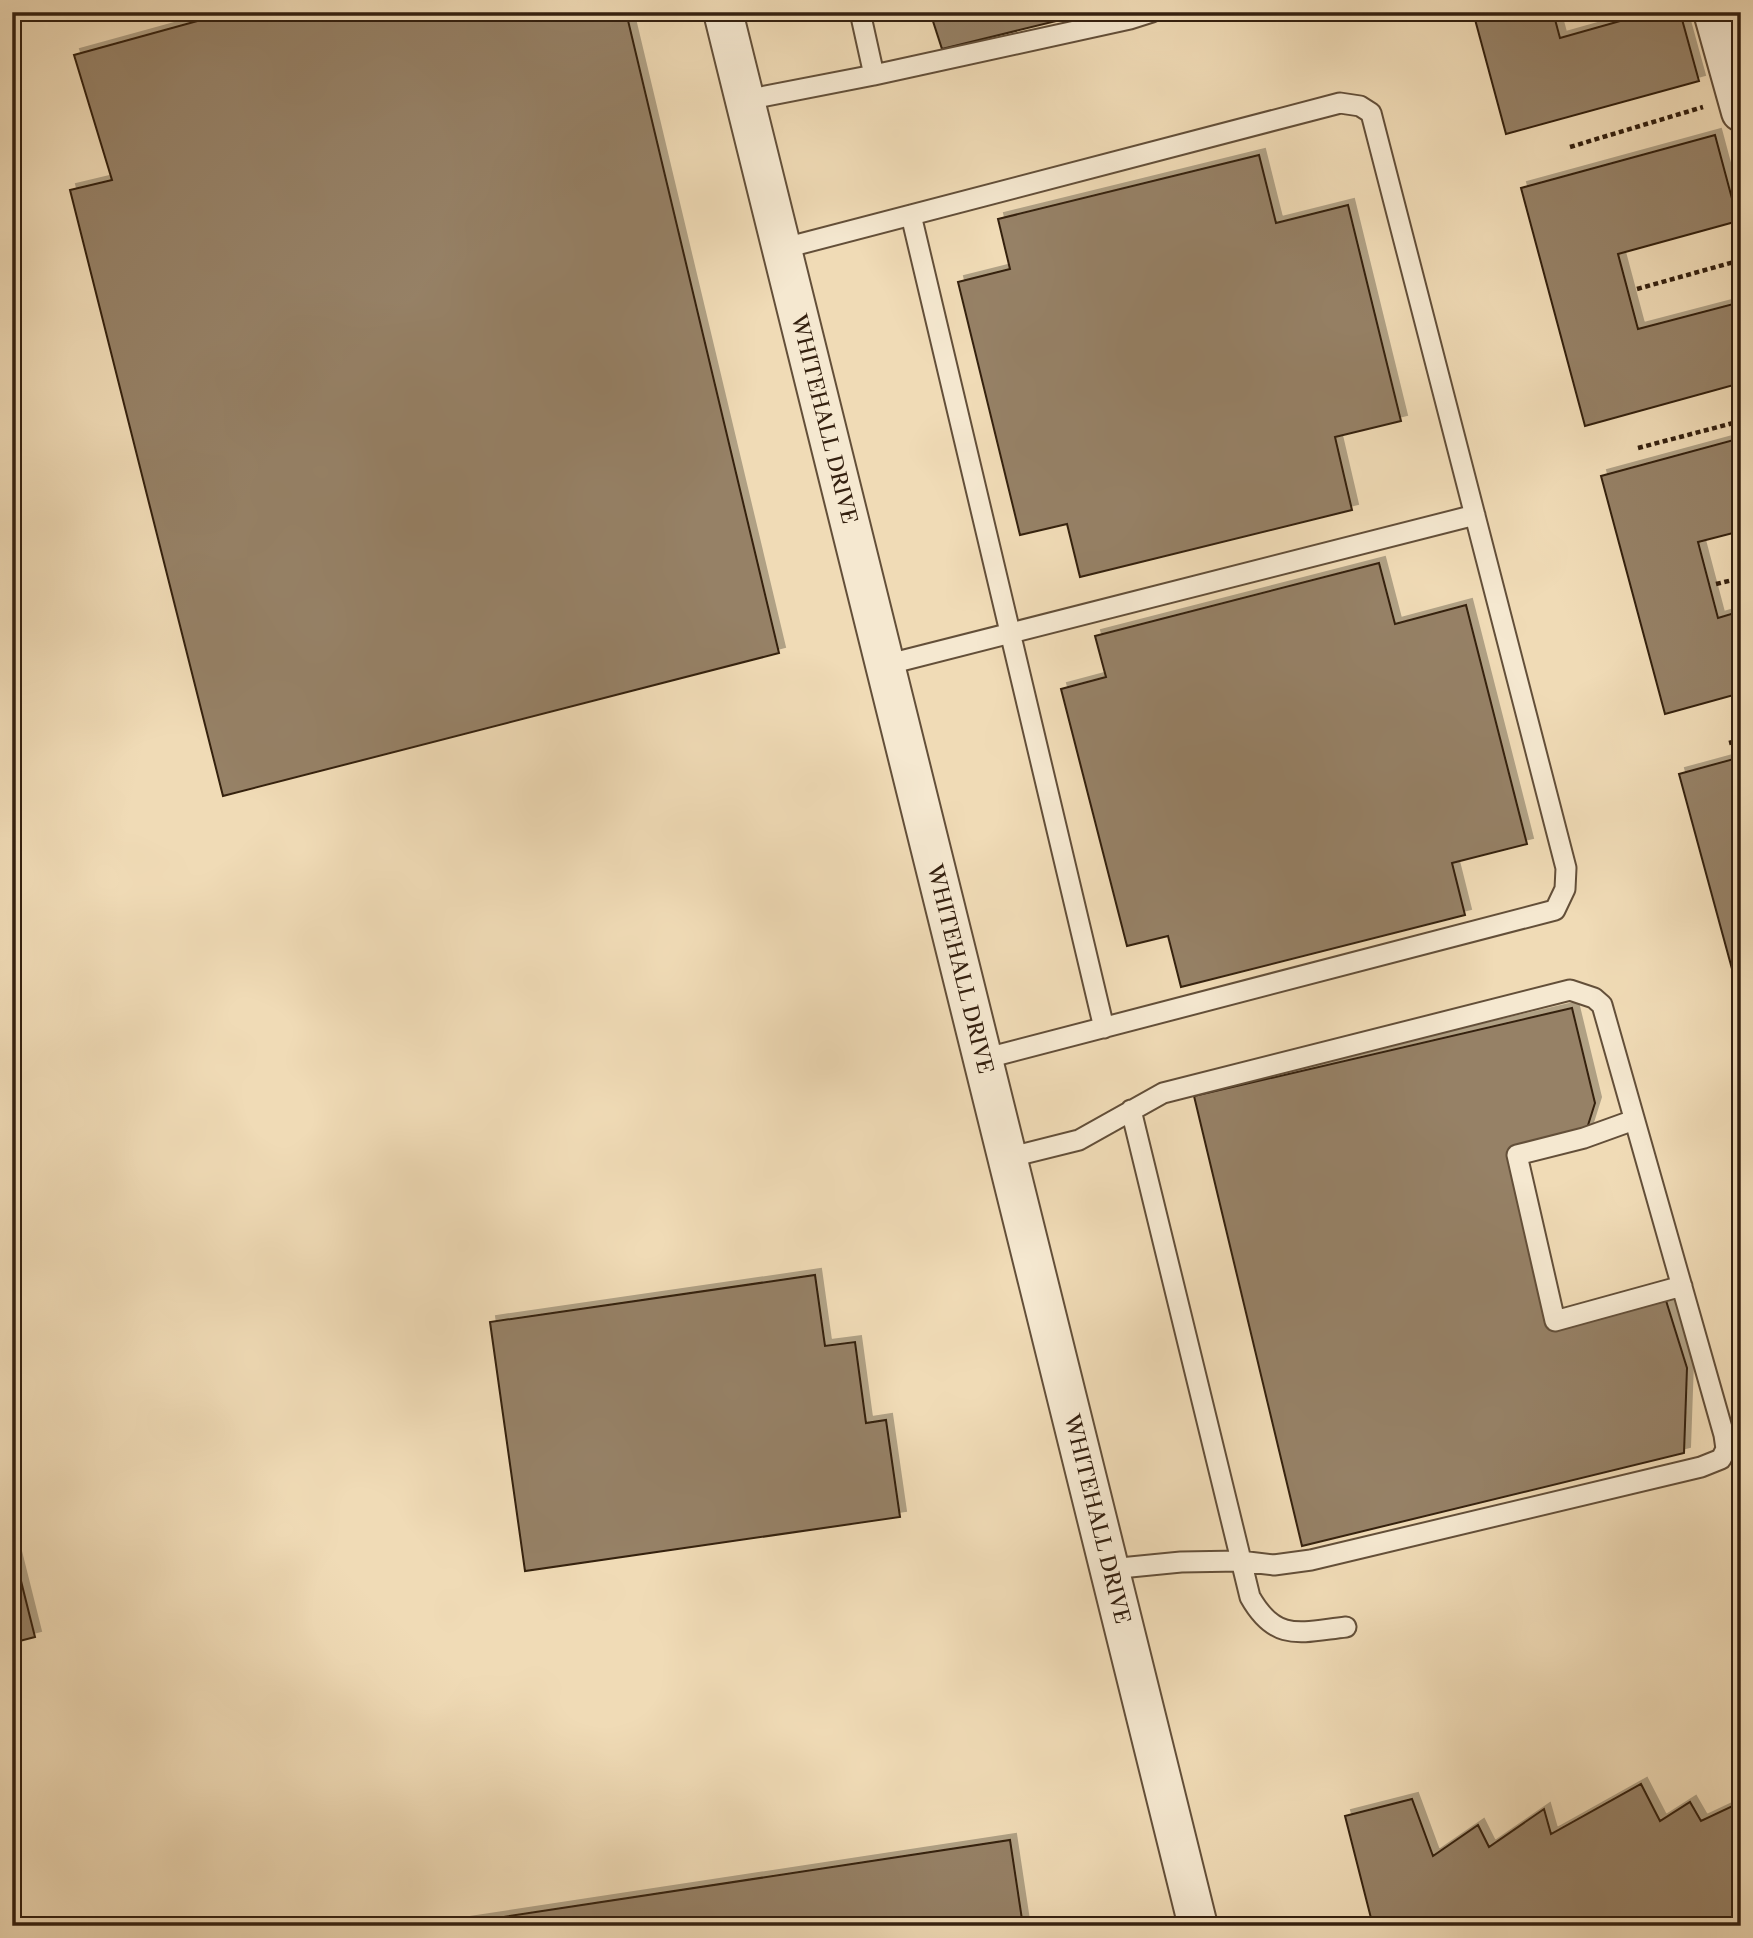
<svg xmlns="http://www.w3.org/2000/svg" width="1753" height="1938" viewBox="0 0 1753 1938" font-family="'Libre Caslon Text',serif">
  <defs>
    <filter id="shadow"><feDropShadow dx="6" dy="-6" stdDeviation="0" flood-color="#0004"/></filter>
  </defs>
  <rect width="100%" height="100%" fill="#f0dbb6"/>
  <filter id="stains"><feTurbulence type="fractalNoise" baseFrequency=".00286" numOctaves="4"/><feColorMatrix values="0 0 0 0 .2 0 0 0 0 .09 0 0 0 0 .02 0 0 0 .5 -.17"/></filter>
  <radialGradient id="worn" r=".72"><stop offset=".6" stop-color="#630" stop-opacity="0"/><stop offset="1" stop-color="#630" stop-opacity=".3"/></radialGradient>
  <path fill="#968166" stroke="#34200f" stroke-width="2" filter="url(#shadow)" d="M230,12H626L779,653L223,796L70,190L112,180L74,55Z
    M930,12H1093L942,49Z
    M1473,12H1553L1560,38L1652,12H1680L1699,81L1506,134Z
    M1715,135L1738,221L1618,254L1638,329L1741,302V383L1585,426L1521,188Z
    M1259,155L1276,223L1348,205L1401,421L1335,437L1352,510L1080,577L1067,524L1020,535L958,282L1010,269L998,219Z
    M1741,438V531L1698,542L1718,618L1741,611V693L1665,714L1601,476Z
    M1379,563L1395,624L1466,605L1527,844L1452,863L1465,915L1181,987L1168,936L1127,946L1061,689L1106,677L1095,636Z
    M1741,757V1002L1679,774Z
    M1572,1008L1595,1103L1584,1138L1517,1155L1555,1321L1663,1291L1687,1368L1684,1453L1302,1546L1194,1096Z
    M815,1275L825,1346L855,1342L866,1423L886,1420L900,1517L525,1571L490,1322Z
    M12,1545L35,1637L12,1643Z
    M1641,1784L1660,1821L1690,1802L1701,1821L1741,1802V1926H1373L1345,1816L1412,1799L1433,1856L1478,1825L1489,1847L1544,1809L1551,1834Z
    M1010,1840L1023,1926H444Z"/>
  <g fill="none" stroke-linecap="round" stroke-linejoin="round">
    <g stroke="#634f39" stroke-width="23">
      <path id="lane" d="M860,12L874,75
        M745,100L874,75L1130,19L1152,12
        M911,215L1104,1028
        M781,249L1340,103L1360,106L1371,113L1566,868L1565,889L1555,910L983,1059
        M885,665L1475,515
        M1131,1110L1250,1597C1276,1643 1301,1632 1346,1627
        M1634,1120L1584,1138L1517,1155L1555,1321L1682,1286
        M1007,1158L1079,1140L1163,1093L1570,990L1594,998L1602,1005L1724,1435L1726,1449L1721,1459L1701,1467L1311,1560L1274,1565L1240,1561L1181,1562L1110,1569"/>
    </g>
    <g stroke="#634f39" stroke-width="42">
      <path id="street" d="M723,12L1198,1926
        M1713,12L1741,112"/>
    </g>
    <path stroke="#34200f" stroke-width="4.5" stroke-dasharray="5 3.5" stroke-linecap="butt" d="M1570,147L1703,107
      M1637,289L1741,260
      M1638,448L1741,421
      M1716,584L1741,578
      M1729,743L1741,740"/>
    <use href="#lane" stroke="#f5e8d0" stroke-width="19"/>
    <use href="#street" stroke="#f5e8d0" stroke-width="38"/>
  </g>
  <g text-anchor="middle" stroke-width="5" stroke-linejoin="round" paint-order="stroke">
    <g font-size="21" fill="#34200f" stroke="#f5e8d0">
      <text transform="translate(824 419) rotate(76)" y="7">WHITEHALL DRIVE</text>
      <text transform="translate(960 969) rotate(76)" y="7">WHITEHALL DRIVE</text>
      <text transform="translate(1097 1519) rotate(76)" y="7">WHITEHALL DRIVE</text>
    </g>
  </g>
  <rect width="1753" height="1938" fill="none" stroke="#f0dbb6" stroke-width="42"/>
  <rect x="14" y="14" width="1725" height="1910" fill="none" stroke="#34200f" stroke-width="3.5"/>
  <rect x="21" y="21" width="1711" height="1896" fill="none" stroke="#34200f" stroke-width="2"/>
  <rect width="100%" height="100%" filter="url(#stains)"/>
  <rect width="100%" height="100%" fill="url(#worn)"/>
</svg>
